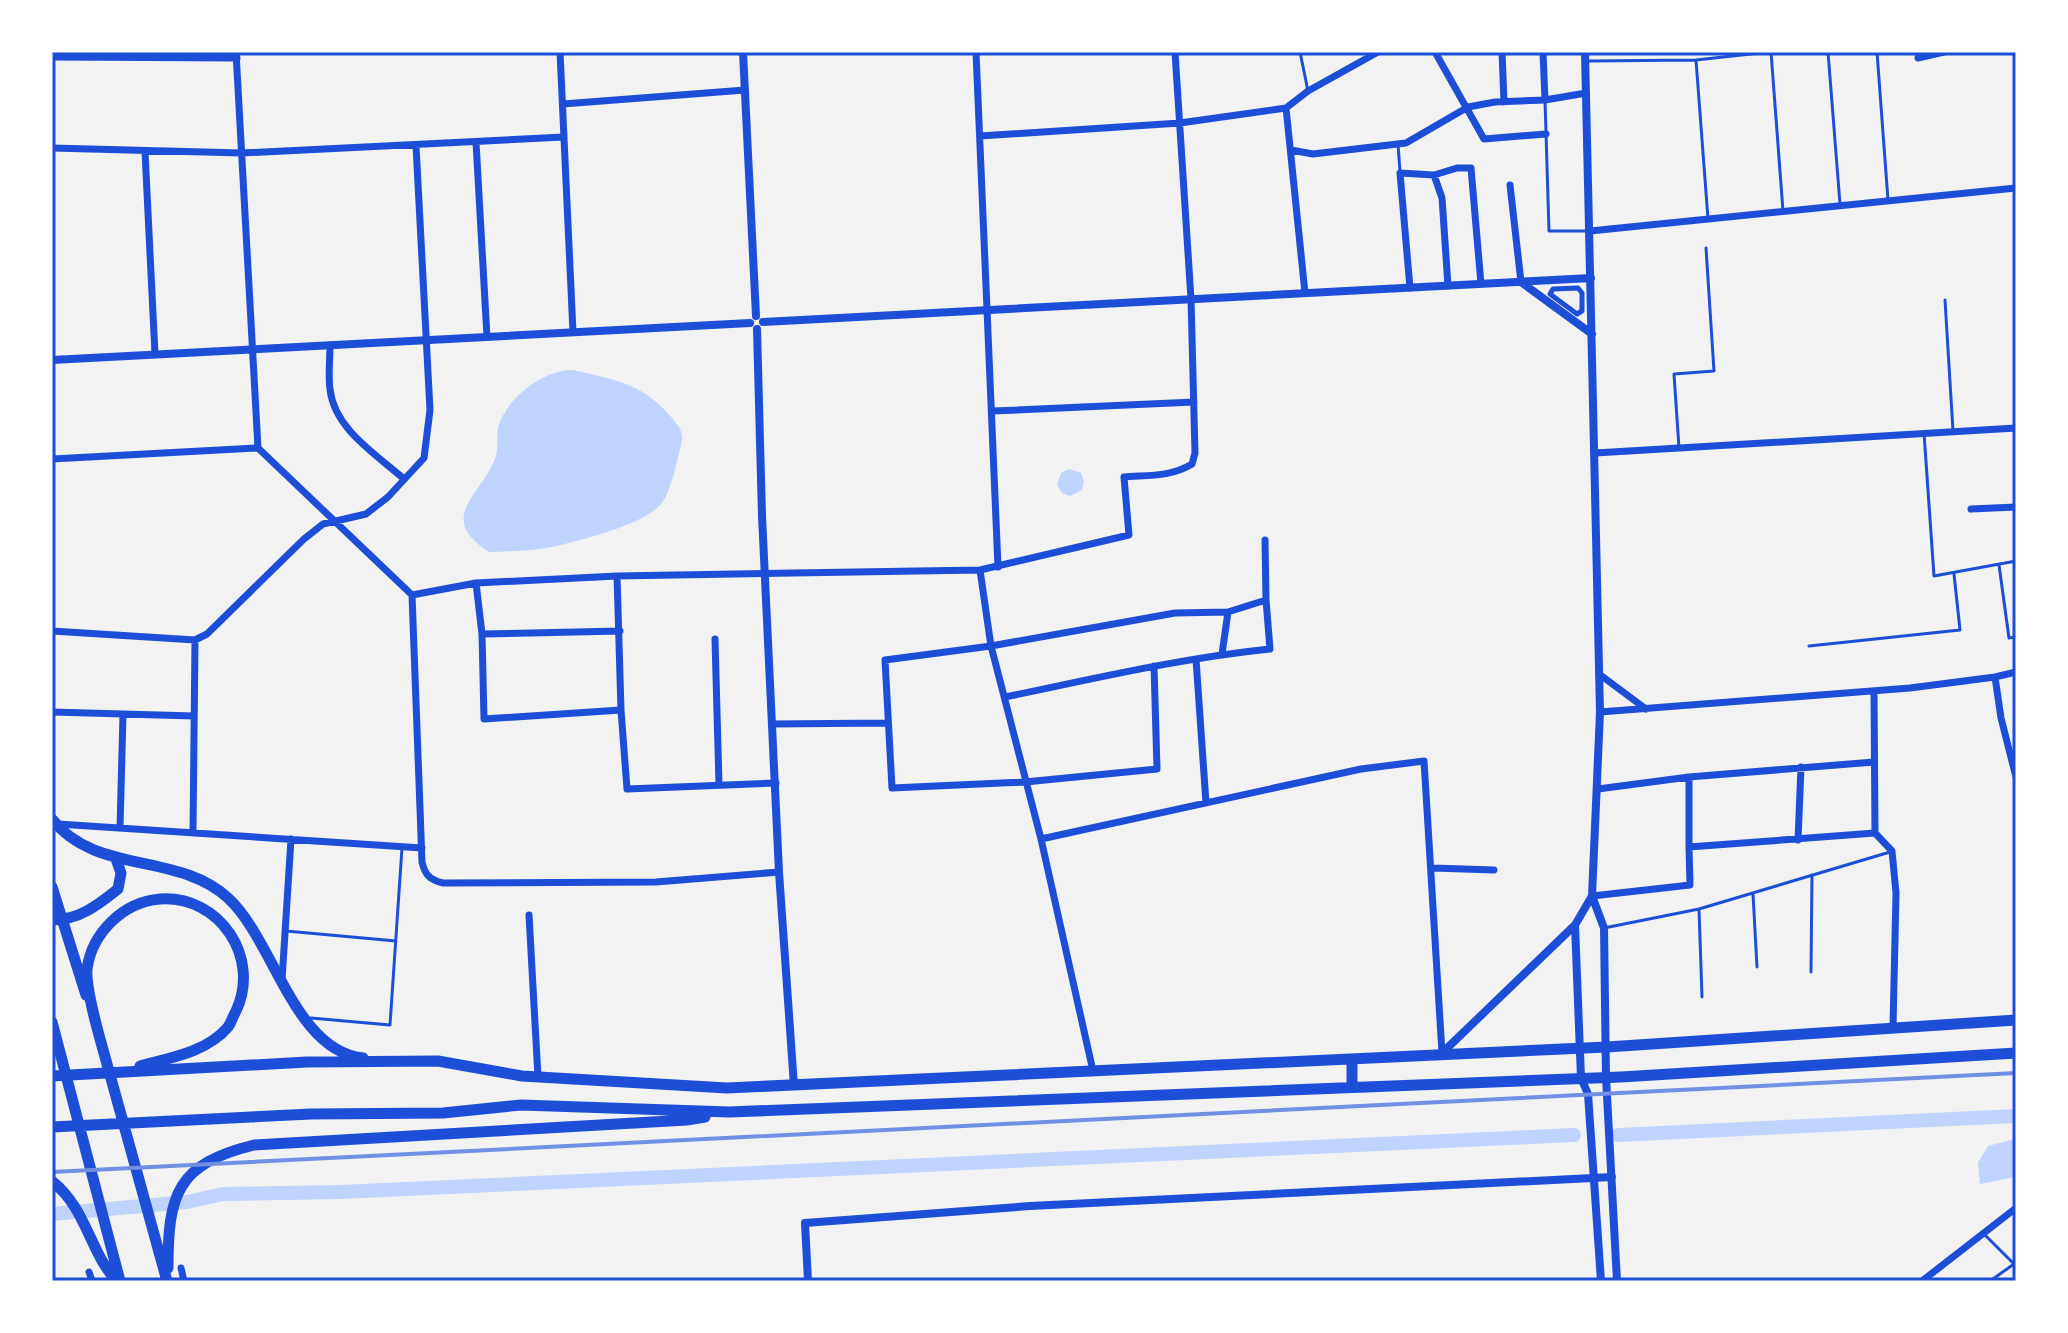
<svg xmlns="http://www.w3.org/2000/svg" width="2068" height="1333" viewBox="0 0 2068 1333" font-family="'Public Sans',sans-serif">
  <rect width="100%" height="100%" fill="#f2f2f2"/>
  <path fill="#bfd3fe" d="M573,370C615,380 643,383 672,418C678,426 682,429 682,439C679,454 671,493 661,504C643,525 584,539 557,546C535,551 512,551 489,552C436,517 480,497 495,459C499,449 496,438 498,428C505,399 544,369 573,370Z
    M1069,469L1081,473L1084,481L1082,490L1070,496L1062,493L1057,485L1061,473Z
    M2014,1139L2016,1141V1177L1980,1184L1978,1163L1988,1146Z"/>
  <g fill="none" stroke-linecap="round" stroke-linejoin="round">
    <path stroke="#bfd3fe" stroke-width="14" d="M1618,1135L2016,1116
      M52,1214L187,1202L223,1194L340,1192L1574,1135"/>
    <path stroke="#1d4ed8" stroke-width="3" d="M1300,52L1308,91
      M1771,52L1783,211
      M1828,52L1840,204
      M1877,52L1888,200
      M1696,60L1708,219
      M1589,61L1696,60L1769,52
      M1545,100L1549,231H1586
      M1398,144L1400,172
      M1945,300L1953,431
      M1924,433L1934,576L2016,561
      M1679,448L1674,374L1714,371L1706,248
      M1999,565L2009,638L2016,637
      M1809,646L1960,630L1954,574
      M1753,894L1757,967
      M1699,909L1702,997
      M1604,928L1699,909L1890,852
      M286,931L396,941
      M1811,972L1812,875
      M311,1018L390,1025L402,848
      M1985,1235L2016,1266
      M1990,1281L2014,1264"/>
    <path stroke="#1d4ed8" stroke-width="5" d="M1578,288L1582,293V311L1577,314L1550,294L1553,289Z"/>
    <path stroke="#1d4ed8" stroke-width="7" d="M236,52L258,448
      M560,52L573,332
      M976,52L998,567
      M1435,52L1484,139L1546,134
      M1502,52L1504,102
      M1543,52L1545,100
      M52,57L237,58
      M1918,58L1944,52
      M563,104L745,90
      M1286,108L1305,293
      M980,136L1180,123L1286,108L1308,91L1378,52
      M476,142L487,337
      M52,148L242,153L564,137
      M1291,150L1313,154L1406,143L1468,107L1495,102L1545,100L1586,93
      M145,152L155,354
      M1434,175L1442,198L1448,286
      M1510,185L1521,282
      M1590,231L2016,188
      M1410,288L1400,173L1434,175L1457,168H1471L1481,284
      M330,345C330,360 328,375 330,389C334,429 377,455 404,479
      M993,411L1194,402
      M1595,453L2016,428
      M52,459L258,448L412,595L476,583L617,576L980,570L1129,535L1124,477C1148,475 1171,477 1192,464L1195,453L1191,299L1175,52
      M1971,509L2016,507
      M1265,540L1266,600
      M980,570L991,646L1041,839L1093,1071
      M617,576L621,710L627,789L776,783
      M476,583L482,634L484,719L621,710
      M412,595L422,862C425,875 430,880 443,883L656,882L779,872
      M52,631L195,640L207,634L304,539L323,524L366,514L388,497L424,458L430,410L416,146
      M482,634L620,631
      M715,639L719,785
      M1222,654L1228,612
      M1196,659L1206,803
      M1599,674L1646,709
      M1995,677L2001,718L2016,777
      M1874,691L1875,833L1892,851L1896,893L1893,1028
      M1005,697C1093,679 1181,658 1270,649L1266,600L1228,612L1175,613L991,646L885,660L892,788L1025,782L1157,769L1154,666
      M52,712L194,716
      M1600,712L1910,688L1995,677L2016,672
      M772,724L888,723
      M1689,777V847
      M1598,789L1689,777L1874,762
      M58,824L422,848
      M120,828L123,714
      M193,833L195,640
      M1041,839L1361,769L1424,761L1442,1053
      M1798,840L1801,767
      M1433,868L1494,870
      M1592,896L1690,885L1689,847L1875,833
      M529,915L538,1077
      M282,980L291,839
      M181,1268L184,1281
      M89,1272L92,1281
      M1922,1281L2016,1208"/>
    <path stroke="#1d4ed8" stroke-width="8" d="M743,52L756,316
      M1585,52L1600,712L1592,896L1604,928L1606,1077L1617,1281
      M1521,282L1592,334
      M763,322L1591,278
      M757,329L762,516L779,872L794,1086
      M52,360L750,323
      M1592,896L1575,925L1581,1078L1588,1094L1601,1281
      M1442,1053L1575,925
      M808,1281L805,1223L1030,1206L1612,1177"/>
    <path stroke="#1d4ed8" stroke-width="11" d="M52,887L86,995"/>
    <path stroke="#1d4ed8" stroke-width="11" d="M52,819C95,875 179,852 228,898C274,940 294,1051 363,1058
      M52,920C79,920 98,905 118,889L121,873L116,859
      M52,1022L120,1281
      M140,1066C170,1058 207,1052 228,1027C231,1023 233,1016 236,1011C261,958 220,895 160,899C123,902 92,933 87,969C85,990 101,1042 107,1064C127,1136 147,1209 167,1281
      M52,1076L307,1062L438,1061L522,1076L727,1088L1607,1047L2016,1020
      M1352,1087V1059
      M52,1127L311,1114L443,1113L521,1105L729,1112L1621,1077L2016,1053
      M52,1181C77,1201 85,1228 99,1255C103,1264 110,1273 116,1281
      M168,1268C168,1194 177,1164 254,1145L687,1120L705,1117"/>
    <path stroke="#7290e2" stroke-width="4" d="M52,1172L2016,1073"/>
  </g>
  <rect width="2068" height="1333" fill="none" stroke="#ffffff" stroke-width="108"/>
  <rect x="54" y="54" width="1960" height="1225" fill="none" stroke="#1d4ed8" stroke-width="3"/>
</svg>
